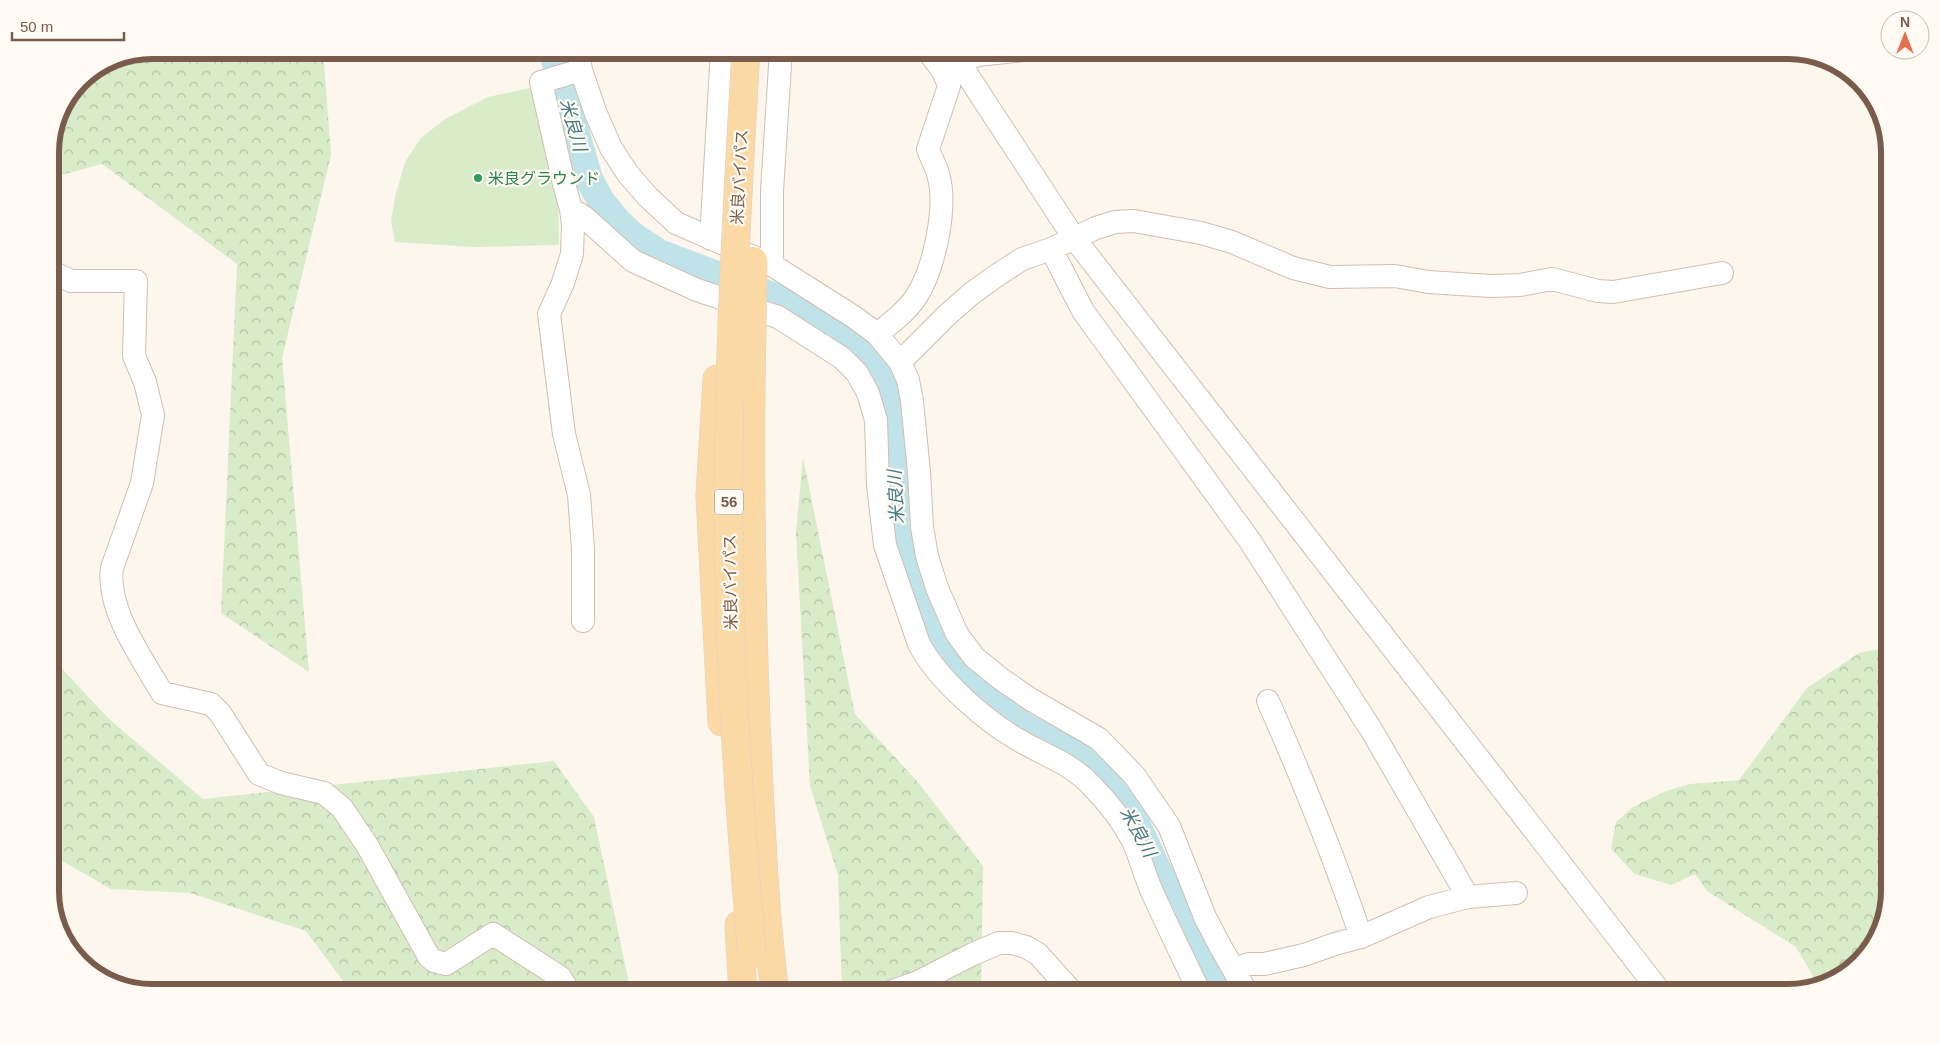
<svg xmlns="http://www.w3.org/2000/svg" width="1940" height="1043" viewBox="0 0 1940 1043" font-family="Arial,'Noto Sans JP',sans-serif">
  <defs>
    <pattern id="forest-crowns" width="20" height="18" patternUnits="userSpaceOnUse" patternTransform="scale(1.25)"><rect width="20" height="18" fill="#d8ecc9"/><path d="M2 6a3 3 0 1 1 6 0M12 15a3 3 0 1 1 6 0" fill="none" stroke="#b4c2a5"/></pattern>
  </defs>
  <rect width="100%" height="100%" fill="#fdf6ec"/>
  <path fill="url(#forest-crowns)" d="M151,50H323L331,155L282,358L309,672L221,613L237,264L102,164L50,178V145L58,112L80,79L113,58Z
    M803,457L855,714L916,780L983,866L981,993H842L838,875L810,786L796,533Z
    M1890,647V892L1879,937L1840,979L1811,987L1813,976L1796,947L1707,891L1695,874L1671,885L1635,874L1611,849L1616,822L1633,807L1666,791L1690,784L1739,780L1807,688L1859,653Z
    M50,656L109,719L203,799L554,761L594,817L631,993H352L306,931L190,893L111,889L50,854Z"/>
  <path fill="#d8ecc9" d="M534,87L558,194L559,245L472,247L395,242L391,221L395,197L405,162L421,138L445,119L488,97Z"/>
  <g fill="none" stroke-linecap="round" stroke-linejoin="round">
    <path stroke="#bfe3e8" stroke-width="28" d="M552,50L589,179L601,201L617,221L633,236L659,253L783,300L841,334L863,353L874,369L887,391L892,421L898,537L938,649L950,665L1022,725L1080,757L1111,788L1134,819L1194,947L1225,993"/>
    <g stroke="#d1beb0" stroke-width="24">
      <path id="minor" d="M578,50L581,70L596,114L611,148L628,174L648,197L676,223L772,265L854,317L877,334L900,362L908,380L912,401L919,472L922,527L927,556L937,588L957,634L974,657L1001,679L1030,699L1099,739L1134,775L1169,826L1205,917L1219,944L1247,993
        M951,50L1074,238L1661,993
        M946,69L977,55L1024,50
        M581,70L541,82L564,184L571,209L573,225L572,254L563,283L549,314L564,434L579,495L583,549V621
        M571,209L584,217L633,261L697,290L778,317L842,358L857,373L868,393L876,420L878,485L885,545L919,644C938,680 986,722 1022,742C1045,755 1071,764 1090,784C1106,800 1122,820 1133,841C1140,856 1145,877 1153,894C1168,927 1184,960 1200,993
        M711,239L722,50
        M1051,249L1083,311L1250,541L1372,731L1468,897
        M772,265V191L781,50
        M50,271L71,281H136L134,356L145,382L153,415L142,483L112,568C106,609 142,658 162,693L211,704L220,713L259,774L281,783L324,793L342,808L367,845L429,957L434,961L446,964L493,934L560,977L570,993
        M877,334C891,323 906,312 916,297C934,270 948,206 938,174C936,166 931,158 928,149L949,86L943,71L927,50
        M900,362L946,316L971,294L996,276L1022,259L1051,249L1096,228L1115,222L1134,221L1201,233L1232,242L1293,268L1330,277L1395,276L1428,282L1491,286L1520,285L1552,279L1598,291L1613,292L1722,273
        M1268,701C1303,780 1334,856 1361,937
        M1234,969L1249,964H1264L1304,955L1335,944L1361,937L1429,907L1468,897L1516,893
        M887,993L918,982L973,954L999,943H1012L1026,947L1038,954L1073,993"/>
    </g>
    <g stroke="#dad1cd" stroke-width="29">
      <path id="major" d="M717,379L710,496L722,722
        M751,385C750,512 752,640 758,767C762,842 765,918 775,993
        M739,925L743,993"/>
    </g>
    <use href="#minor" stroke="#fff" stroke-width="22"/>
    <use href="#major" stroke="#fbd9a5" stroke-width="28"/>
    <g stroke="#dad1cd" stroke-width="29" stroke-linecap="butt">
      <path id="major-bridge" d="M746,50C736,223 726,395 729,568C731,697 741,825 752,954
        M751,385L753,261"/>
    </g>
    <use href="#major-bridge" stroke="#fbd9a5" stroke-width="28"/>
  </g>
  <circle fill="#2e9e5b" stroke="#fffaf3" stroke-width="2" cx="478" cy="178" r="5"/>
  <g text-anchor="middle" stroke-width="4.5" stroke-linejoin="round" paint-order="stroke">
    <rect fill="#fffaf3" stroke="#a28b7f" stroke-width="1" x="715" y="489.5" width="28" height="25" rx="4"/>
    <g font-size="15" font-weight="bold" fill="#7a5c4d">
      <text x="729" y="507">56</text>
    </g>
    <g font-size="16" fill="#7a5c4d" stroke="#fffaf3">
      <text transform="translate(739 177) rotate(-87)" y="6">米良バイパス</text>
      <text transform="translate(730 582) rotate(-91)" y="6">米良バイパス</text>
    </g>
    <g font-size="16" fill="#27864d" stroke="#fffaf3" text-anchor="start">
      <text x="488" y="184">米良グラウンド</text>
    </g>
    <g font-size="18" font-style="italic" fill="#437c86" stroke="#fffaf3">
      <text transform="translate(573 125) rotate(74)" y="6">米良川</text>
      <text transform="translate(896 497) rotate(-93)" y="6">米良川</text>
      <text transform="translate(1138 832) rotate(61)" y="6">米良川</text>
    </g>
  </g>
  <path d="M0 0H1940V1043H0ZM152 59H1788A93 93 0 0 1 1881 152V891A93 93 0 0 1 1788 984H152A93 93 0 0 1 59 891V152A93 93 0 0 1 152 59Z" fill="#fffaf3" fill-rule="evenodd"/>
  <path fill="none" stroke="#7a5c4d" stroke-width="6" d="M152 59H1788A93 93 0 0 1 1881 152V891A93 93 0 0 1 1788 984H152A93 93 0 0 1 59 891V152A93 93 0 0 1 152 59Z"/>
  <g transform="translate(1905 35)"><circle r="24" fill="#fffaf3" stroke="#cabbb1"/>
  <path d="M0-4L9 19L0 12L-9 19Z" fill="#e76f51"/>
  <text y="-8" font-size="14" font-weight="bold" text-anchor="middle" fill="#7a5c4d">N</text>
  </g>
  <path d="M12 32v8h112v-8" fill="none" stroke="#7a5c4d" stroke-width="2.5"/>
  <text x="20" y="32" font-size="15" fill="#7a5c4d" stroke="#fffaf3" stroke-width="4" paint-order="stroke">50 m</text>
</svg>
